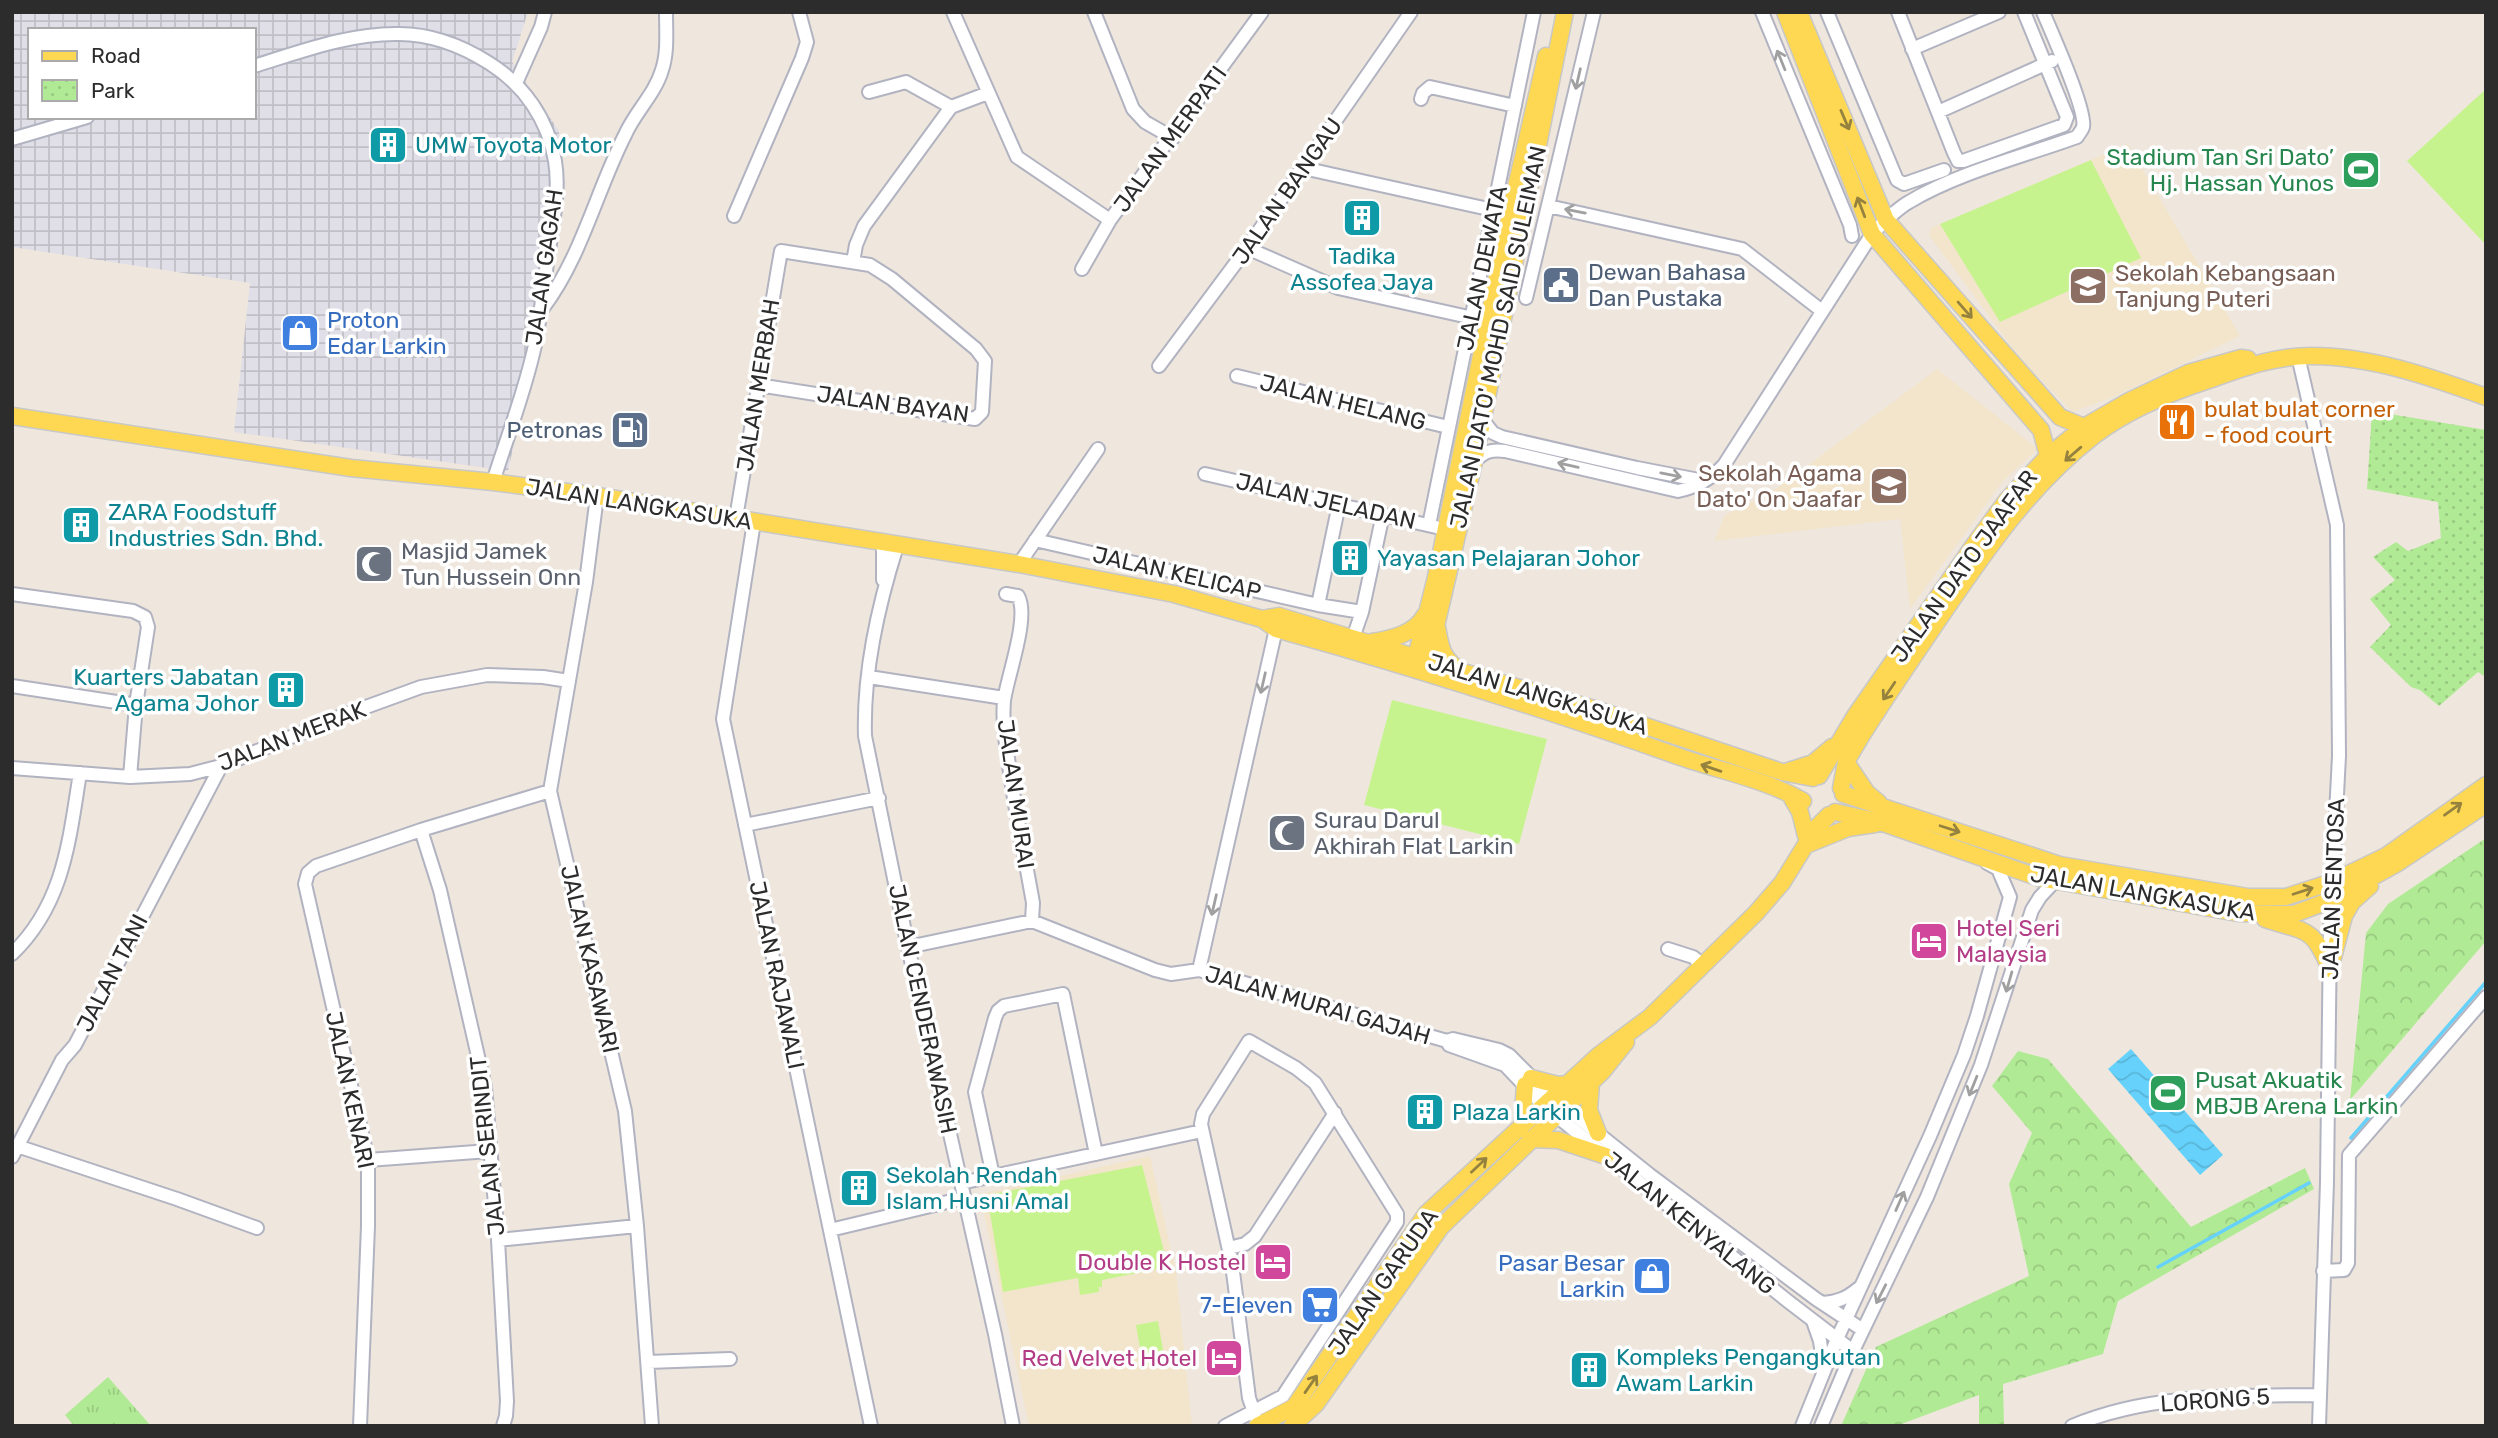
<svg xmlns="http://www.w3.org/2000/svg" width="2498" height="1438" viewBox="0 0 2498 1438" font-family="Rubik,sans-serif">
  <defs>
    <pattern id="industrial-grid" width="8" height="8" patternUnits="userSpaceOnUse" patternTransform="scale(1.75)"><rect width="8" height="8" fill="#e0dee7"/><path d="M0 4h8M4 0v8" fill="none" stroke="#c0bfc6"/></pattern>
    <pattern id="grass-tufts" width="24" height="20" patternUnits="userSpaceOnUse" patternTransform="scale(1.75)"><rect width="24" height="20" fill="#b1ea94"/><path d="M3 7l-1-3M5 7V3M7 7l1-3M15 17l-1-3M17 17v-4M19 17l1-3" fill="none" stroke="#98c980"/></pattern>
    <pattern id="forest-crowns" width="20" height="18" patternUnits="userSpaceOnUse" patternTransform="scale(1.75)"><rect width="20" height="18" fill="#b1ea94"/><path d="M2 6a3 3 0 1 1 6 0M12 15a3 3 0 1 1 6 0" fill="none" stroke="#98c980"/></pattern>
    <pattern id="park-dots" width="8" height="8" patternUnits="userSpaceOnUse" patternTransform="scale(1.75)"><rect width="8" height="8" fill="#b1ea94"/><path d="M2 2h.1M6 6h.1" fill="none" stroke="#98c980" stroke-width="1.8" stroke-linecap="round"/></pattern>
    <pattern id="water-waves" width="16" height="10" patternUnits="userSpaceOnUse" patternTransform="scale(1.75)"><rect width="16" height="10" fill="#66d2fb"/><path d="M0 5q4-4 8 0t8 0" fill="none" stroke="#59b4d7"/></pattern>
  </defs>
  <rect width="100%" height="100%" fill="#efe7dd"/>
  <path fill="url(#industrial-grid)" fill-rule="evenodd" d="M12,12H528L512,62L559,131L558,247L508,471L234,432L250,283L12,247ZM30,30H254V117H30Z"/>
  <path fill="#f2e5cb" d="M2128,144L2240,336L2111,398L2073,412L2023,362L1929,235L1931,228Z
    M1937,369L2038,449L2003,481L1910,609L1900,519L1714,541L1725,515L1772,492Z
    M1150,1156L1176,1272L1192,1426H1029L980,1194Z"/>
  <path fill="url(#grass-tufts)" d="M108,1377L151,1426H74L65,1415Z"/>
  <path fill="url(#forest-crowns)" d="M2486,838V941L2350,1100L2366,933L2388,904Z
    M2018,1051L2048,1059L2191,1227L2305,1168L2314,1189L2118,1301L2103,1354L2003,1384L2004,1426H1979V1395L1896,1426H1841L1876,1347L2029,1276L2009,1184L2032,1133L1992,1086Z"/>
  <path fill="url(#park-dots)" d="M2372,411L2486,430V677L2478,672L2439,706L2420,690L2411,687L2370,647L2391,625L2370,599L2395,580L2373,557L2396,542L2408,551L2441,538L2438,502L2367,489Z"/>
  <path fill="#c7f38f" d="M2486,89V245L2407,161Z
    M2091,160L2141,258L2000,322L1940,224Z
    M1392,700L1547,739L1519,844L1364,805Z
    M1142,1165L1168,1267L1102,1280V1287H1099V1292L1080,1295L1078,1278L1003,1292L987,1195Z
    M1158,1321L1165,1362L1143,1366L1136,1325Z"/>
  <path fill="url(#water-waves)" d="M2131,1049L2223,1155L2200,1175L2108,1069Z"/>
  <g fill="none" stroke-linecap="round" stroke-linejoin="round">
    <path stroke="#66d2fb" stroke-width="3.5" d="M2351,1138L2486,982
      M2158,1267L2309,1183"/>
    <g stroke="#b1b3c1" stroke-width="16">
      <path id="minor" d="M953,12L1017,157L1110,220
        M1094,12L1133,109L1145,122L1173,138
        M1762,12L1850,225L1852,236
        M1827,12L1897,180L1904,184L1944,170
        M1898,12L1954,153L1958,161H1963L2064,125L2067,117L2024,12
        M1912,49L1999,12
        M254,66C300,52 349,33 399,34C430,34 462,46 489,63C524,85 548,119 555,161C560,191 553,221 549,250C544,282 541,314 535,345C525,392 507,437 493,482
        M516,83L541,27L545,12
        M869,92L906,82L951,107
        M1421,99L1423,93L1430,87L1515,106
        M1938,112L2052,61
        M12,139L87,117
        M1303,168L1502,212
        M1548,206L1742,249L1822,311
        M734,216L802,58L807,42L799,12
        M1247,248L1338,288L1473,318
        M853,262L856,245L864,226L951,107L988,93
        M1082,269L1110,220L1262,12
        M1526,298L1594,12
        M543,308C582,256 596,192 625,135C635,112 655,94 662,70C668,52 666,32 666,12
        M2298,356L2337,525L2339,756L2330,930L2327,1182L2319,1426
        M1159,366L1247,248L1411,12
        M1237,376L1448,427
        M1481,418L1493,433L1502,437L1637,468L1704,481
        M1474,462C1484,452 1490,449 1505,451L1678,491C1697,487 1711,479 1724,465L1872,234C1883,223 1895,210 1909,202C1957,173 2024,156 2077,137C2079,133 2082,131 2083,127C2087,111 2051,31 2043,12
        M1205,474L1436,527
        M597,496L586,582L550,791L625,1111L637,1226L652,1426
        M736,518L778,268L781,251L870,265L892,279L976,349L985,361L982,412L975,419L758,385
        M754,522L723,719L871,1426
        M1429,525L1534,12
        M1035,540L1318,605L1362,612
        M883,544V580
        M897,546C878,606 863,673 865,736L908,947L995,1334L1013,1426
        M1019,564L1098,449
        M12,594L133,611L145,617L148,627L136,705L130,777
        M1006,594L1018,596C1030,617 1007,677 1004,701C1002,723 1006,744 1009,765C1015,811 1025,857 1033,903L1032,921
        M1318,605L1339,504
        M1353,638L1362,612L1383,514
        M869,677L1004,698
        M12,686L136,705
        M12,768L130,777L190,774L221,766L344,715L421,687L487,675L543,677L569,681
        M745,825L879,798
        M421,830L440,890L485,1087L498,1240L507,1401L506,1416L503,1426
        M908,947L1032,921L1155,970L1171,974L1199,970L1447,1041L1453,1039L1499,1050L1509,1055L1546,1092L1650,1175L1816,1299L1863,1330
        M1668,949L1693,957L1703,965
        M12,954C64,904 69,841 80,773
        M1199,970L1278,620
        M1449,1045L1505,1065L1544,1106L1789,1302L1853,1351
        M17,1146L177,1199L257,1228
        M12,1157L62,1060L75,1045L221,766
        M368,1160L489,1151
        M993,1176L975,1092L995,1018L998,1011L1004,1006L1063,994L1096,1154
        M961,1183L1202,1131
        M830,1230L964,1198
        M498,1240L637,1226
        M1229,1248L1245,1244L1255,1236L1335,1113
        M2323,1271L2344,1270L2348,1263L2349,1155L2486,997
        M1822,1303C1838,1302 1847,1298 1859,1288
        M1813,1321L1820,1341L1824,1368
        M648,1362L730,1359
        M360,1426L368,1226V1160L305,884L308,873L316,866L421,830L550,791
        M1225,1426L1283,1396L1397,1222
        M1259,1426L1249,1398L1232,1264L1201,1124L1203,1114L1249,1041L1296,1068L1315,1083L1397,1214V1222
        M1802,1426L1837,1339L1930,1136L1964,1055L1977,1016L2010,897L1998,869L1987,863
        M1821,1426L1852,1353L1927,1197L1981,1065L2032,910L2040,897L2055,881
        M2072,1426C2150,1393 2237,1396 2319,1395"/>
    </g>
    <g stroke="#c8c8c8" stroke-width="19">
      <path id="major" d="M1785,12L1872,234L2041,430L2048,456
        M1799,12L1886,220L2060,417L2084,427
        M12,416L351,468L493,482L597,496L1019,564L1174,594L1262,619L1276,629C1410,666 1541,708 1672,754C1715,770 1763,778 1803,801
        M1262,619L1279,616L1428,661
        M1437,627C1441,650 1442,657 1461,672
        M1372,642C1391,639 1415,634 1425,615
        M1418,649L1436,577L1510,213L1546,56
        M1421,669L1437,622L1474,462L1565,12
        M1466,673L1598,710L1782,772L1813,778
        M1846,762L1867,793L1879,803
        M1788,771L1813,763L1832,747
        M1819,776L1855,716L1974,545L2007,500L2048,456L2084,427L2129,401L2188,373L2241,358L2248,359
        M1841,788L1846,762L1862,735C1887,695 1914,656 1941,616C1986,550 2031,484 2095,435C2128,410 2169,393 2209,380C2243,368 2274,356 2311,356C2371,356 2431,377 2486,397
        M1843,794L2060,865L2248,897H2286L2332,882L2386,856L2486,785
        M1790,795L1800,812L1806,836
        M1835,812L1880,822L2040,878L2238,913L2294,914L2331,900L2396,864L2486,804
        M1806,845L1848,828L1875,824
        M2265,919C2306,933 2312,925 2330,969
        M2330,969L2344,916L2352,902L2370,886
        M1531,1078L1558,1085L1568,1084
        M1591,1083L1589,1110L1598,1133
        M1522,1126L1525,1085
        M1530,1139L1558,1140L1606,1156
        M1257,1426L1294,1407L1426,1214L1599,1055L1650,1017L1756,913L1782,883L1816,828L1829,815
        M1292,1426L1316,1404L1441,1227L1602,1072L1626,1042"/>
    </g>
    <use href="#minor" stroke="#fff" stroke-width="12"/>
    <use href="#major" stroke="#fed852" stroke-width="16"/>
  </g>
  <defs><path id="oneway-shaft" d="M-6 0H5M1.5-3L5.5 0L1.5 3" fill="none" stroke-width="1.6" stroke-linecap="round" stroke-linejoin="round" transform="scale(1.75)"/></defs>
  <g stroke="#a0a0a0">
    <use href="#oneway-shaft" transform="translate(1781 60) rotate(-112)"/>
    <use href="#oneway-shaft" transform="translate(1578 79) rotate(103)"/>
    <use href="#oneway-shaft" transform="translate(1575 211) rotate(-169)"/>
    <use href="#oneway-shaft" transform="translate(1568 465) rotate(-167)"/>
    <use href="#oneway-shaft" transform="translate(1671 475) rotate(11)"/>
    <use href="#oneway-shaft" transform="translate(1263 683) rotate(103)"/>
    <use href="#oneway-shaft" transform="translate(1214 905) rotate(103)"/>
    <use href="#oneway-shaft" transform="translate(2009 982) rotate(106)"/>
    <use href="#oneway-shaft" transform="translate(1973 1086) rotate(112)"/>
    <use href="#oneway-shaft" transform="translate(1900 1201) rotate(-66)"/>
    <use href="#oneway-shaft" transform="translate(1881 1294) rotate(117)"/>
  </g>
  <g stroke="#95823f">
    <use href="#oneway-shaft" transform="translate(1845 120) rotate(67)"/>
    <use href="#oneway-shaft" transform="translate(1861 207) rotate(-111)"/>
    <use href="#oneway-shaft" transform="translate(1965 310) rotate(49)"/>
    <use href="#oneway-shaft" transform="translate(2073 454) rotate(139)"/>
    <use href="#oneway-shaft" transform="translate(1889 691) rotate(124)"/>
    <use href="#oneway-shaft" transform="translate(1711 768) rotate(-161)"/>
    <use href="#oneway-shaft" transform="translate(2453 809) rotate(-36)"/>
    <use href="#oneway-shaft" transform="translate(1950 829) rotate(18)"/>
    <use href="#oneway-shaft" transform="translate(2303 891) rotate(-18)"/>
    <use href="#oneway-shaft" transform="translate(1479 1165) rotate(-43)"/>
    <use href="#oneway-shaft" transform="translate(1311 1384) rotate(-55)"/>
  </g>
  <defs>
    <g id="building-square" transform="scale(2.0125)"><rect x="-9" y="-9" width="18" height="18" rx="4" fill="#0f9aa8" stroke="#fff"/><path d="M-4-6H4V6H1V3H-1V6H-4ZM-2.5-4.3h1.7v1.8h-1.7ZM.8-4.3h1.7v1.8H.8ZM-2.5-1h1.7V.8h-1.7ZM.8-1h1.7V.8H.8Z" fill="#fff"/></g>
    <g id="stadium-square" transform="scale(2.0125)"><rect x="-9" y="-9" width="18" height="18" rx="4" fill="#2e9e5b" stroke="#fff"/><path d="M0-5a6.5 5 0 1 0 0 10a6.5 5 0 1 0 0-10ZM-3.5-1.8h7v3.6h-7Z" fill="#fff"/></g>
    <g id="civic-square" transform="scale(2.0125)"><rect x="-9" y="-9" width="18" height="18" rx="4" fill="#5c6f8a" stroke="#fff"/><path d="M-.6-6.5H3V-4.5H.6V-3L4-1V1h2V6H-6V1h2V-1L-.6-3ZM-1.2 2.5V6h2.4V2.5Z" fill="#fff"/></g>
    <g id="school-square" transform="scale(2.0125)"><rect x="-9" y="-9" width="18" height="18" rx="4" fill="#8d6e63" stroke="#fff"/><path d="M0-5L7-2L0 1L-7-2ZM-4 1L0 2.5L4 1V4Q0 6-4 4Z" fill="#fff"/></g>
    <g id="shop-square" transform="scale(2.0125)"><rect x="-9" y="-9" width="18" height="18" rx="4" fill="#3f7fe0" stroke="#fff"/><path d="M-5-2.5h2.3a2.7 3.5 0 0 1 5.4 0H5L5.5 6h-11ZM-1.5-2.5h3a1.5 2.3 0 0 0-3 0Z" fill="#fff"/></g>
    <g id="restaurant-square" transform="scale(2.0125)"><rect x="-9" y="-9" width="18" height="18" rx="4" fill="#e8710a" stroke="#fff"/><path d="M-5-6h1v4h1v-4h1v4h1v-4h1v5L-1.5 .5V6h-2V.5L-5-1ZM5-6V6H3V1.5H1.5Q1.5-4 5-6Z" fill="#fff"/></g>
    <g id="fuel-square" transform="scale(2.0125)"><rect x="-9" y="-9" width="18" height="18" rx="4" fill="#5c6f8a" stroke="#fff"/><path d="M-5.5-6h7V0h2V4h1.3V-2.5L3-4.5l.8-.8L6-3V5H2.5V1h-1V6h-7ZM-4.2-4.7v3.2H.2V-4.7Z" fill="#fff"/></g>
    <g id="mosque-square" transform="scale(2.0125)"><rect x="-9" y="-9" width="18" height="18" rx="4" fill="#6b7280" stroke="#fff"/><path d="M3.5-4.9A6 6 0 1 0 3.5 4.9A5 5 0 1 1 3.5-4.9Z" fill="#fff"/></g>
    <g id="hotel-square" transform="scale(2.0125)"><rect x="-9" y="-9" width="18" height="18" rx="4" fill="#d1479c" stroke="#fff"/><path d="M-6-4.5h1.5V1H6V5H4.5V3h-9V5H-6ZM-4 0a1.8 1.8 0 1 1 3.6 0ZM.5 0V-2.5h3Q6-2.5 6 0Z" fill="#fff"/></g>
    <g id="supermarket-square" transform="scale(2.0125)"><rect x="-9" y="-9" width="18" height="18" rx="4" fill="#3f7fe0" stroke="#fff"/><path d="M-6-5.5h2.5l.6 2H6L4.5 2H-2.5L-4.4-4H-6ZM-1.5 3.2a1.3 1.3 0 1 0 .1 0ZM3 3.2a1.3 1.3 0 1 0 .1 0Z" fill="#fff"/></g>
  </defs>
  <g fill-rule="evenodd">
    <use href="#building-square" x="388" y="145"/>
    <use href="#stadium-square" x="2361" y="170"/>
    <use href="#building-square" x="1362" y="218"/>
    <use href="#civic-square" x="1561" y="285"/>
    <use href="#school-square" x="2088" y="286"/>
    <use href="#shop-square" x="300" y="333"/>
    <use href="#restaurant-square" x="2177" y="422"/>
    <use href="#fuel-square" x="630" y="430"/>
    <use href="#school-square" x="1889" y="486"/>
    <use href="#building-square" x="81" y="525"/>
    <use href="#building-square" x="1350" y="558"/>
    <use href="#mosque-square" x="374" y="564"/>
    <use href="#building-square" x="286" y="690"/>
    <use href="#mosque-square" x="1287" y="833"/>
    <use href="#hotel-square" x="1929" y="941"/>
    <use href="#stadium-square" x="2168" y="1093"/>
    <use href="#building-square" x="1425" y="1112"/>
    <use href="#building-square" x="859" y="1188"/>
    <use href="#hotel-square" x="1273" y="1262"/>
    <use href="#shop-square" x="1652" y="1276"/>
    <use href="#supermarket-square" x="1320" y="1305"/>
    <use href="#hotel-square" x="1224" y="1358"/>
    <use href="#building-square" x="1589" y="1370"/>
  </g>
  <g text-anchor="middle" stroke-width="7" stroke-linejoin="round" paint-order="stroke">
    <g font-size="23" fill="#2c2c2c" stroke="#fff">
      <text transform="translate(1170 139) rotate(-54)" y="8">JALAN MERPATI</text>
      <text transform="translate(1287 191) rotate(-55)" y="8">JALAN BANGAU</text>
      <text transform="translate(544 267) rotate(-82)" y="8">JALAN GAGAH</text>
      <text transform="translate(1482 268) rotate(-78)" y="8">JALAN DEWATA</text>
      <text transform="translate(1498 337) rotate(-78)" y="8">JALAN DATO' MOHD SAID SULEIMAN</text>
      <text transform="translate(758 385) rotate(-81)" y="8">JALAN MERBAH</text>
      <text transform="translate(1343 402) rotate(14)" y="8">JALAN HELANG</text>
      <text transform="translate(893 404) rotate(8)" y="8">JALAN BAYAN</text>
      <text transform="translate(1326 501) rotate(13)" y="8">JALAN JELADAN</text>
      <text transform="translate(639 504) rotate(9)" y="8">JALAN LANGKASUKA</text>
      <text transform="translate(1964 566) rotate(-54)" y="8">JALAN DATO JAAFAR</text>
      <text transform="translate(1177 573) rotate(13)" y="8">JALAN KELICAP</text>
      <text transform="translate(1538 694) rotate(17)" y="8">JALAN LANGKASUKA</text>
      <text transform="translate(292 736) rotate(-21)" y="8">JALAN MERAK</text>
      <text transform="translate(1016 794) rotate(82)" y="8">JALAN MURAI</text>
      <text transform="translate(2333 889) rotate(-88)" y="8">JALAN SENTOSA</text>
      <text transform="translate(2143 893) rotate(10)" y="8">JALAN LANGKASUKA</text>
      <text transform="translate(590 959) rotate(77)" y="8">JALAN KASAWARI</text>
      <text transform="translate(112 973) rotate(-63)" y="8">JALAN TANI</text>
      <text transform="translate(777 975) rotate(78)" y="8">JALAN RAJAWALI</text>
      <text transform="translate(1318 1005) rotate(16)" y="8">JALAN MURAI GAJAH</text>
      <text transform="translate(923 1009) rotate(78)" y="8">JALAN CENDERAWASIH</text>
      <text transform="translate(350 1090) rotate(78)" y="8">JALAN KENARI</text>
      <text transform="translate(487 1146) rotate(-96)" y="8">JALAN SERINDIT</text>
      <text transform="translate(1690 1223) rotate(39)" y="8">JALAN KENYALANG</text>
      <text transform="translate(1383 1282) rotate(-55)" y="8">JALAN GARUDA</text>
      <text transform="translate(2215 1400) rotate(-4)" y="8">LORONG 5</text>
    </g>
    <g font-size="23" fill="#0d838f" stroke="#fff" text-anchor="start">
      <text x="415" y="153">UMW Toyota Motor</text>
      <text x="1362" y="264" text-anchor="middle">Tadika<tspan x="1362" dy="26">Assofea Jaya</tspan></text>
      <text x="108" y="520">ZARA Foodstuff<tspan x="108" dy="26">Industries Sdn. Bhd.</tspan></text>
      <text x="1377" y="566">Yayasan Pelajaran Johor</text>
      <text x="259" y="685" text-anchor="end">Kuarters Jabatan<tspan x="259" dy="26">Agama Johor</tspan></text>
      <text x="1452" y="1120">Plaza Larkin</text>
      <text x="886" y="1183">Sekolah Rendah<tspan x="886" dy="26">Islam Husni Amal</tspan></text>
      <text x="1616" y="1365">Kompleks Pengangkutan<tspan x="1616" dy="26">Awam Larkin</tspan></text>
    </g>
    <g font-size="23" fill="#27864d" stroke="#fff" text-anchor="end">
      <text x="2334" y="165">Stadium Tan Sri Dato’<tspan x="2334" dy="26">Hj. Hassan Yunos</tspan></text>
      <text x="2195" y="1088" text-anchor="start">Pusat Akuatik<tspan x="2195" dy="26">MBJB Arena Larkin</tspan></text>
    </g>
    <g font-size="23" fill="#4e5e75" stroke="#fff" text-anchor="start">
      <text x="1588" y="280">Dewan Bahasa<tspan x="1588" dy="26">Dan Pustaka</tspan></text>
      <text x="603" y="438" text-anchor="end">Petronas</text>
    </g>
    <g font-size="23" fill="#785e54" stroke="#fff" text-anchor="start">
      <text x="2115" y="281">Sekolah Kebangsaan<tspan x="2115" dy="26">Tanjung Puteri</tspan></text>
      <text x="1862" y="481" text-anchor="end">Sekolah Agama<tspan x="1862" dy="26">Dato' On Jaafar</tspan></text>
    </g>
    <g font-size="23" fill="#366cbe" stroke="#fff" text-anchor="end">
      <text x="327" y="328" text-anchor="start">Proton<tspan x="327" dy="26">Edar Larkin</tspan></text>
      <text x="1625" y="1271">Pasar Besar<tspan x="1625" dy="26">Larkin</tspan></text>
      <text x="1293" y="1313">7-Eleven</text>
    </g>
    <g font-size="23" fill="#c56008" stroke="#fff" text-anchor="start">
      <text x="2204" y="417">bulat bulat corner<tspan x="2204" dy="26">- food court</tspan></text>
    </g>
    <g font-size="23" fill="#5b616d" stroke="#fff" text-anchor="start">
      <text x="401" y="559">Masjid Jamek<tspan x="401" dy="26">Tun Hussein Onn</tspan></text>
      <text x="1314" y="828">Surau Darul<tspan x="1314" dy="26">Akhirah Flat Larkin</tspan></text>
    </g>
    <g font-size="23" fill="#b23c85" stroke="#fff" text-anchor="end">
      <text x="1956" y="936" text-anchor="start">Hotel Seri<tspan x="1956" dy="26">Malaysia</tspan></text>
      <text x="1246" y="1270">Double K Hostel</text>
      <text x="1197" y="1366">Red Velvet Hotel</text>
    </g>
  </g>
  <rect width="2498" height="1438" fill="none" stroke="#2c2c2c" stroke-width="28"/>
  <rect x="28" y="28" width="228" height="91" fill="#ffffff" stroke="#ababab" stroke-width="2"/>
  <rect x="42" y="51" width="35" height="10" fill="#fed852" stroke="#ababab" stroke-width="2"/>
  <text x="91" y="63" font-size="21" fill="#2c2c2c">Road</text>
  <rect x="42" y="80" width="35" height="21" fill="url(#park-dots)" stroke="#ababab" stroke-width="2"/>
  <text x="91" y="98" font-size="21" fill="#2c2c2c">Park</text>
</svg>
